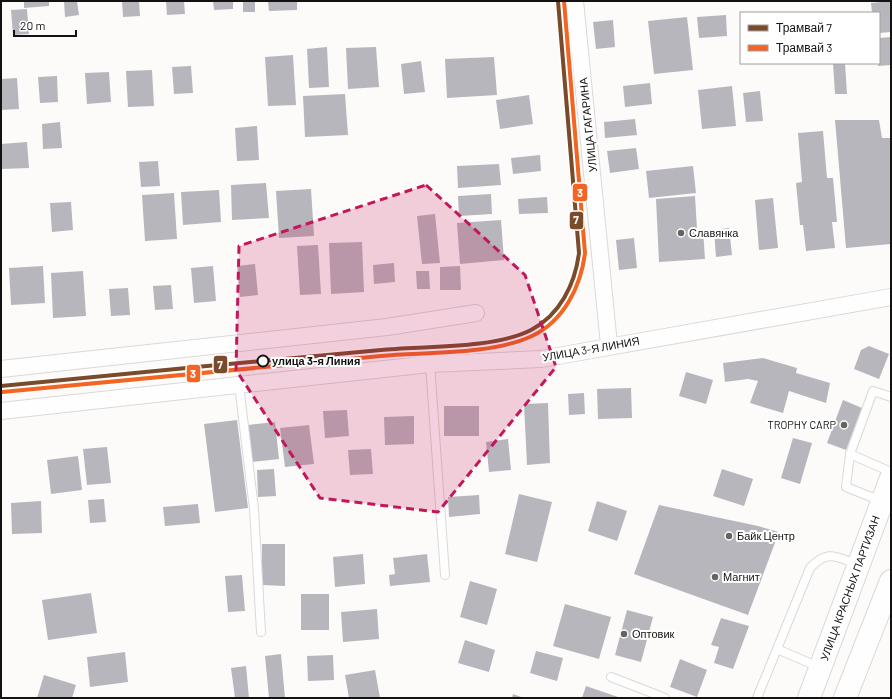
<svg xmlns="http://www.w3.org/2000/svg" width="892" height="699" viewBox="0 0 892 699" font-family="Barlow,sans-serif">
  <rect width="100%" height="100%" fill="#fdfbf9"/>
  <path fill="#b8b6bd" d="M24,1H49V6L24,8Z
    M64,1H77L79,15L65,17Z
    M122,1H139L140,16L123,17Z
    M166,1H184L185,14L167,15Z
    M213,1H233V9L214,10Z
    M243,1H255V12H243Z
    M268,1H297V10L269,11Z
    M891,1V32L879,33V13H872L871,3Z
    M27,9L29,34L13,35L11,10Z
    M726,15L727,36L699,38L697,17Z
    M687,17L693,70L654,74L648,21Z
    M613,20L615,47L596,49L593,22Z
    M891,37V65L878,66L879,38Z
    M327,47L329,87L309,88L307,49Z
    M376,47L379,87L348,89L346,48Z
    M293,55L296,105L268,106L265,57Z
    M494,57L497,95L447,98L445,59Z
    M421,61L425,92L404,94L401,64Z
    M833,63H845L847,94H835Z
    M191,66L193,93L174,94L172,67Z
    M152,70L154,106L128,107L126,71Z
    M109,72L111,102L87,104L85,73Z
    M57,76L58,102L40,103L38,77Z
    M17,78L19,109L1,110V79Z
    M650,83L652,104L625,107L623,86Z
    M732,86L736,126L702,129L698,90Z
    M760,91L763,121L746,122L743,93Z
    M345,94L348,135L305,137L303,96Z
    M529,95L533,124L500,129L496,100Z
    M635,119L637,135L605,138L604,122Z
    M835,120H879L882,138H891V244L846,248Z
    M60,122L62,148L43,149L42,124Z
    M257,126L259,160L237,161L235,128Z
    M823,131L827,178H833L837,222H832L835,248L806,251L803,225H800L796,183L802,182L798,133Z
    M27,142L29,168L1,169V144Z
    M636,148L639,169L610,173L607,151Z
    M540,155L541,171L513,174L511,158Z
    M158,161L160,186L141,187L139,162Z
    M499,164L501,185L458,188L457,166Z
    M693,166L696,193L649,198L646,171Z
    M266,183L269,218L232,220L231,185Z
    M311,189L314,236L279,238L276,191Z
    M219,190L221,222L183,225L181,192Z
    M174,193L177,239L145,241L142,195Z
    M491,194L492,214L459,216L458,196Z
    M695,196L697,229H703L705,259L659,262L656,199Z
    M547,197L548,213L519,214L518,199Z
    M773,198L778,248L759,250L755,200Z
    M71,202L73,230L52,232L50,203Z
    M435,214L440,263L422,264L417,216Z
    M501,220L504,260L460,264L457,223Z
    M729,228L732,255L716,257L714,230Z
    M634,238L637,268L619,270L616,240Z
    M362,242L364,292L331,294L329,243Z
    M318,245L321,294L300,295L297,246Z
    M394,263L395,282L374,284L373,265Z
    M255,264L258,295L240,297L237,266Z
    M43,266L45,303L11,305L9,268Z
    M213,266L216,301L194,303L191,268Z
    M460,266L461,290H440V267Z
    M83,271L86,316L53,318L51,273Z
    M416,271H429L430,289H417Z
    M171,285L173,309L155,310L153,286Z
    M128,288L130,315L111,316L109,289Z
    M869,346L889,354L879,379L854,369L861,350Z
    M763,358L797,368L796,373L830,383L826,403L789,391L783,413L750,403L758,381L748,379L725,382L723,363Z
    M686,372L713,380L706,404L679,396Z
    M631,388L632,418L598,419L597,389Z
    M584,393L585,414L569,415L568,394Z
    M843,400L862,408L846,450L827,443Z
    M548,403L550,463L527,465L524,404Z
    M444,406H479V436H444Z
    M347,410L349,436L325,438L323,411Z
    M414,416V444L385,445L384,417Z
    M237,420L248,508L215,512L204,424Z
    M275,422L279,459L252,462L248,425Z
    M309,425L314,464L285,467L280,428Z
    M793,438L812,443L800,484L781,478Z
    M508,439L511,470L489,472L486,442Z
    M107,447L111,483L87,485L83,449Z
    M371,449L373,474L350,475L348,450Z
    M78,456L82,490L51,494L47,460Z
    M274,469L276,496L258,497L257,470Z
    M722,469L753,479L744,506L713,496Z
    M519,494L552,502L537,562L505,554Z
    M479,495L480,514L449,517L448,497Z
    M104,499L106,522L90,523L88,500Z
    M41,501L42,533L12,534L11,503Z
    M597,501L627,511L617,541L588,531Z
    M198,504L200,523L165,526L163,507Z
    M659,505L758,526L779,532L748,615L634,574Z
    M262,544H285V586L262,585Z
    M363,554L365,584L335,587L333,557Z
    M427,554L430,582L390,586L389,575L395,574L393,558Z
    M242,575L245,611L228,612L225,576Z
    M470,581L497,589L487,625L460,617Z
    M91,593L97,633L48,640L42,600Z
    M301,594H329V630H301Z
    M565,604L611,617L599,659L553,646Z
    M377,609L379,639L343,642L341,612Z
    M627,610L653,617L641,662L615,655Z
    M721,618L749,626L733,669L714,663L719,647L711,645Z
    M465,640L495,650L489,672L458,663Z
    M536,651L563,658L557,681L530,673Z
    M125,652L128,682L90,687L87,657Z
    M281,654L285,698H269L265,656Z
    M333,655L334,680L308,681L307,656Z
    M680,659L707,670L697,697L670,687Z
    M246,666L249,698H235L231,668Z
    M375,670L380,698H349L345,675Z
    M44,675L76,685L72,698H37Z
    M586,686L621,698H582Z
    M513,694L524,698H512Z"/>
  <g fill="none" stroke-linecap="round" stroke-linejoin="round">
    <g stroke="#dad9d7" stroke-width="10">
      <path id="service" d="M430,364L445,575
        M239,385L254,509L261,632
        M891,397L873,391L850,454L891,472
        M850,454L846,487L881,501
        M777,649L819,667
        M611,677L665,698
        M757,698L810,568C828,549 836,557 857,564"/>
    </g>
    <g stroke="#dad9d7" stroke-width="18">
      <path id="minor" d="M575,1L609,345
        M1,369L387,327L476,313
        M1,411L430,364L541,359L891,297"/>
    </g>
    <g stroke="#dad9d7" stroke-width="24">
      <path id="trunk" d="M809,698L891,478
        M845,698L891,581"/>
    </g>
    <use href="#service" stroke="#fffefe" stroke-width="8"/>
    <use href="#minor" stroke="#fffefe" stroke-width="16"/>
    <use href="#trunk" stroke="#fffefe" stroke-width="22"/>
    <g stroke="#fff" stroke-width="7">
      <path id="tram-1" d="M1,386C128,374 254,361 381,350C423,346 494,349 531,330C560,315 575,284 579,253L558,1"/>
    </g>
    <g stroke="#fff" stroke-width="7">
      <path id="tram-2" d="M2,392C128,380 254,368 381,356C426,352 492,355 532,336C564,321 581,286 585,253L564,1"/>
    </g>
    <use href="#tram-1" stroke="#7a4b2a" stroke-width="4"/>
    <use href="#tram-2" stroke="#f26522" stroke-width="4"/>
  </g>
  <path fill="#c2185b" fill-opacity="0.2" stroke="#c2185b" stroke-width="3" stroke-dasharray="8 5" stroke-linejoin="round" d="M426,185L525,275L556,367L438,512L320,498L236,370L239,246Z"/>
  <g fill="#656462" stroke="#fff" stroke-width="1.5">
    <circle cx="681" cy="233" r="4"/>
    <circle cx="844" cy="425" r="4"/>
    <circle cx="729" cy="536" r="4"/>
    <circle cx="715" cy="577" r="4"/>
    <circle cx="624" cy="634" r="4"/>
  </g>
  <circle fill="#fff" stroke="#131211" stroke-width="2" cx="263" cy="361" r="5.5"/>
  <g text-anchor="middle" stroke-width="4" stroke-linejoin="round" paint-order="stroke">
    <g font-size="11" fill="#131211" stroke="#fff">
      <text transform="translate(588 125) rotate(-96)" y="4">УЛИЦА ГАГАРИНА</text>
      <text transform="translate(591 349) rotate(-10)" y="4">УЛИЦА 3-Я ЛИНИЯ</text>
      <text transform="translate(850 588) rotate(-70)" y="4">УЛИЦА КРАСНЫХ ПАРТИЗАН</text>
    </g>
    <g font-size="11" fill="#131211" stroke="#fff" text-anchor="start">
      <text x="689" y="237">Славянка</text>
      <text x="836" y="429" text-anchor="end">TROPHY CARP</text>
      <text x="737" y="540">Байк Центр</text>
      <text x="723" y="581">Магнит</text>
      <text x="632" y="638">Оптовик</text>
    </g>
    <g font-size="11" font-weight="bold" fill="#131211" stroke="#fff" text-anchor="start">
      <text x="272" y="365">улица 3-я Линия</text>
    </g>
  </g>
  <g stroke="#fff" stroke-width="1.5">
    <rect x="572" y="183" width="16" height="19" rx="4" fill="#f26522"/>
    <rect x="569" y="211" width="15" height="19" rx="4" fill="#7a4b2a"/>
    <rect x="213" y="355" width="15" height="19" rx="4" fill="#7a4b2a"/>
    <rect x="186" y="364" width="15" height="19" rx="4" fill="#f26522"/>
  </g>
  <g font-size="11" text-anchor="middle" font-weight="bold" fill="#fff">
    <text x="580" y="197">3</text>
    <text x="576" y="224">7</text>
    <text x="220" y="369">7</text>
    <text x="193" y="378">3</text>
  </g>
  <rect width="892" height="699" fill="none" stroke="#131211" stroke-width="4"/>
  <rect x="740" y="12" width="140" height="52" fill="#ffffff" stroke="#a1a0a0"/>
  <rect x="748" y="25" width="20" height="6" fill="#7a4b2a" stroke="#a1a0a0"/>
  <text x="776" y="32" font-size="12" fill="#131211">Трамвай 7</text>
  <rect x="748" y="45" width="20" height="6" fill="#f26522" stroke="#a1a0a0"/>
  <text x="776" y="52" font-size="12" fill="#131211">Трамвай 3</text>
  <path d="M14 30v6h62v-6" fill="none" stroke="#131211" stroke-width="2"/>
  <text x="20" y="30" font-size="12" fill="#131211" stroke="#ffffff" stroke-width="3" paint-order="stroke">20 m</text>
</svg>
